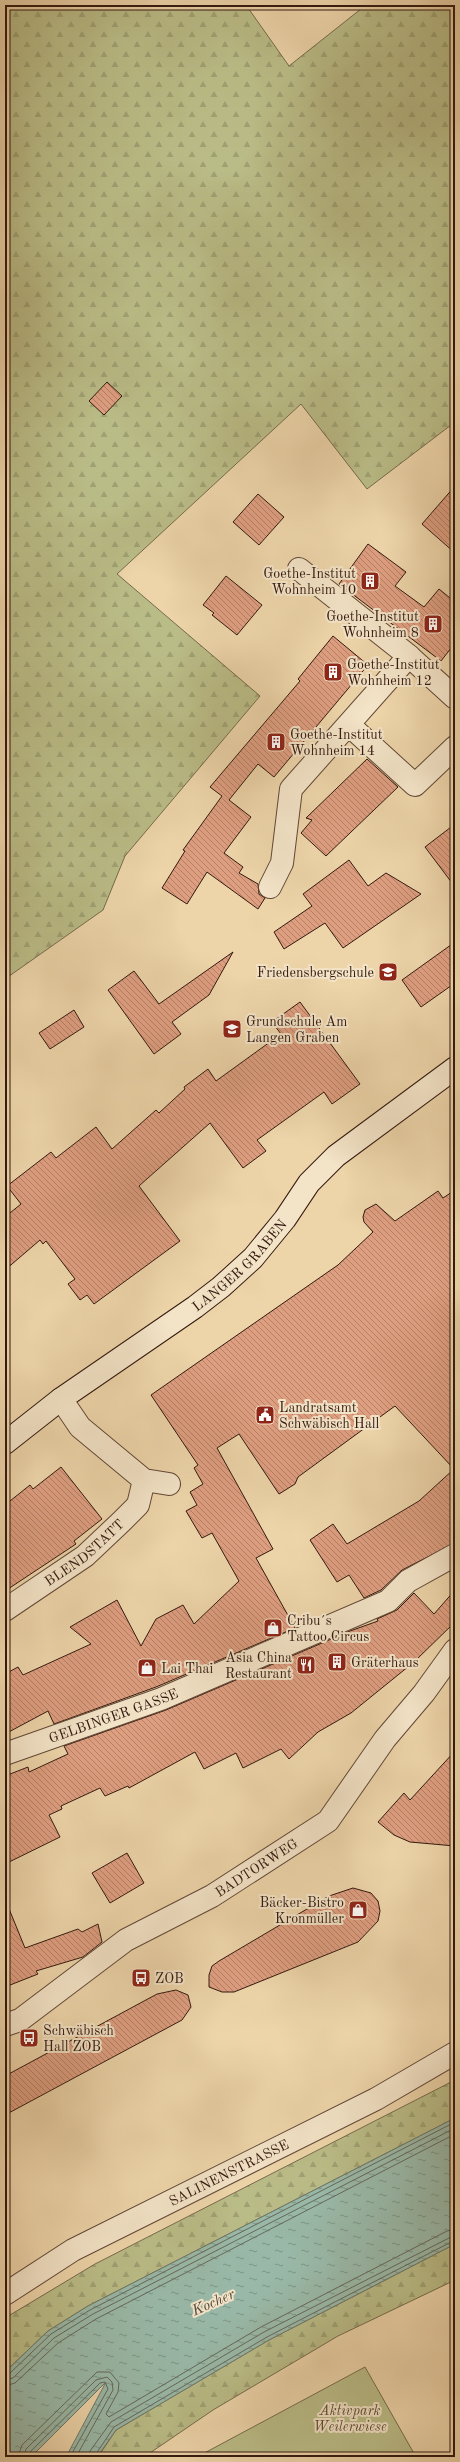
<svg xmlns="http://www.w3.org/2000/svg" width="460" height="2462" viewBox="0 0 460 2462" font-family="'Old Standard TT',serif">
  <defs>
    <pattern id="forest-firs" width="22" height="20" patternUnits="userSpaceOnUse"><rect width="22" height="20" fill="#babc87"/><path d="M5 1l3.5 6h-7zM16 11l3.5 6h-7z" fill="#a0a173"/></pattern>
    <pattern id="water-ripples" width="26" height="14" patternUnits="userSpaceOnUse"><rect width="26" height="14" fill="#99b8a7"/><path d="M2 4q2-2 4 0t4 0M15 11q2-2 4 0t4 0" fill="none" stroke="#7d9586"/></pattern>
    <pattern id="building-back-hatch" width="6" height="6" patternUnits="userSpaceOnUse"><rect width="6" height="6" fill="#de9e80"/><path d="M-1 5l2 2M0 0l6 6M5-1l2 2" fill="none" stroke="#b58067"/></pattern>
  </defs>
  <rect width="100%" height="100%" fill="#edd4a9"/>
  <filter id="stains"><feTurbulence type="fractalNoise" baseFrequency=".005" numOctaves="4"/><feColorMatrix values="0 0 0 0 .2 0 0 0 0 .09 0 0 0 0 .02 0 0 0 .5 -.17"/></filter>
  <radialGradient id="worn" r=".72"><stop offset=".6" stop-color="#630" stop-opacity="0"/><stop offset="1" stop-color="#630" stop-opacity=".3"/></radialGradient>
  <path fill="url(#forest-firs)" stroke="#766a4b" d="M5,5H246L289,66L366,5H455V422L367,489L301,404L117,574L260,696L125,856L103,910L5,979Z
    M455,2080V2118L88,2306L48,2331L5,2372V2318L95,2264Z
    M455,2244V2280L338,2336L213,2410L144,2457H98L116,2430L269,2340Z"/>
  <path fill="#babc87" stroke="#766a4b" d="M365,2367L416,2457H197Z"/>
  <path fill="url(#water-ripples)" stroke="#70786a" d="M455,2118V2244L269,2340L116,2430L97,2457H66L106,2382L31,2457H5V2372L48,2331L88,2306Z"/>
  <g fill="none" stroke-linecap="round" stroke-linejoin="round">
    <path stroke="#66685b" stroke-width="1" d="M5,2375L9,2374L51,2334L90,2310L455,2122
      M5,2380L13,2378L54,2338L93,2314L455,2128
      M5,2386L15,2383L58,2343L96,2319L455,2134
      M18,2457L22,2445L97,2372H110L119,2383L118,2392L106,2414L109,2417L261,2327L447,2231L455,2229
      M24,2457L26,2449L96,2380L107,2377L112,2382L113,2390L76,2457
      M29,2457L30,2452L100,2383L105,2382L108,2389L70,2457
      M89,2457L90,2451L111,2422L264,2332L455,2235
      M94,2457L114,2427L267,2337L455,2240"/>
  </g>
  <path fill="url(#building-back-hatch)" stroke="#33190f" d="M107,382L122,396L104,415L89,401Z
    M455,486V553L422,524Z
    M258,494L284,517L259,545L233,522Z
    M368,544L406,572L395,586L424,607L439,589L455,602V643L441,661L339,584Z
    M226,576L262,605L237,635L212,615L214,613L203,605Z
    M333,636L368,665L274,777L258,764L229,800L251,817L224,853L243,867L239,873L258,884L259,894L265,898L258,909L207,872L187,904L162,888L185,851L183,850L222,796L210,787L300,681L298,679Z
    M367,759L398,787L326,856L301,833L312,820L306,818Z
    M455,824V887L425,847Z
    M349,860L368,886L386,873L421,894L343,948L325,923L284,949L274,932L312,906L303,894Z
    M455,942V983L421,1007L402,980Z
    M233,952L209,995L172,1022L181,1034L154,1054L108,990L134,971L159,1004Z
    M300,1002L360,1084L332,1104L324,1092L257,1140L266,1151L243,1168L210,1123L139,1186L180,1241L94,1304L87,1295L80,1300L68,1284L75,1279L46,1241L43,1244L40,1240L5,1270V1217L21,1204L7,1186L51,1152L56,1158L96,1127L112,1149L156,1110L159,1113L185,1089L184,1087L208,1069L216,1081L281,1034L272,1022Z
    M74,1010L84,1027L50,1049L39,1033Z
    M455,1190V1543L402,1570L381,1590L364,1598L349,1575L337,1582L310,1540L333,1524L347,1544L419,1501L454,1469L395,1406L298,1477L295,1484L279,1494L239,1434L217,1448L273,1549L256,1558L295,1628L156,1687L54,1724L48,1711L5,1734V1674L18,1667L23,1675L91,1644L70,1627L117,1600L141,1646L156,1619L183,1605L194,1624L239,1581L212,1533L202,1538L186,1511L197,1505L190,1492L203,1484L194,1468L198,1465L151,1395L338,1265L373,1232L364,1222L363,1217L365,1210L376,1204L395,1221L438,1191L443,1198Z
    M61,1467L102,1519L74,1541L76,1544L5,1591V1505L30,1485L33,1489Z
    M455,1590V1622L414,1662L351,1713L318,1732L289,1759L281,1749L243,1768L236,1753L204,1769L195,1752L129,1788L128,1786L105,1796L100,1788L61,1806L62,1809L49,1815L60,1837L5,1864V1776L28,1767L29,1772L68,1754L64,1746L166,1710L350,1631L378,1621L377,1619L397,1610L414,1593L434,1614Z
    M455,1751V1846L410,1842L394,1835L378,1822L404,1793L410,1800Z
    M127,1853L144,1883L110,1903L92,1873Z
    M353,1888L371,1893L378,1901L380,1911L378,1921L358,1942L234,1992H222L209,1987V1975L212,1966L219,1961L329,1896Z
    M5,1899L25,1948L78,1929L82,1932L98,1924L102,1942L83,1957L36,1971L38,1974L5,1987Z
    M176,1990L188,1995L191,2007L182,2020L5,2115V2076L157,1994Z"/>
  <g fill="none" stroke-linecap="round" stroke-linejoin="round">
    <g stroke="#624836" stroke-width="24">
      <g id="street">
        <path d="M299,569L409,656"/>
        <path d="M349,725L415,785L455,747"/>
        <path d="M270,887L282,863L291,789L409,656L455,698"/>
        <path d="M61,1399L80,1427L144,1480L169,1484"/>
        <path id="s1" d="M5,1610L85,1556L121,1522L138,1505L144,1480"/>
        <path id="s2" d="M5,1754L161,1699L388,1601L408,1581L455,1555"/>
        <path id="s3" d="M5,2025L20,2020L126,1940L212,1896L328,1821L385,1739L424,1693L455,1650"/>
        <path id="s4" d="M5,2294L73,2250L376,2099L455,2053"/>
      </g>
    </g>
    <g stroke="#33190f" stroke-width="24">
      <g id="secondary">
        <path id="s5" d="M5,1443L61,1399L195,1307L221,1287L253,1258L285,1219L309,1183L336,1156L455,1068"/>
      </g>
    </g>
    <use href="#street" stroke="#f3e3c7" stroke-width="22"/>
    <use href="#secondary" stroke="#f3e3c7" stroke-width="22"/>
  </g>
  <defs>
    <g id="building-square" transform="scale(1)"><rect x="-9" y="-9" width="18" height="18" rx="4" fill="#8f2418" stroke="#f3e3c7"/><path d="M-4-6H4V6H1V3H-1V6H-4ZM-2.5-4.3h1.7v1.8h-1.7ZM.8-4.3h1.7v1.8H.8ZM-2.5-1h1.7V.8h-1.7ZM.8-1h1.7V.8H.8Z" fill="#fff"/></g>
    <g id="school-square" transform="scale(1)"><rect x="-9" y="-9" width="18" height="18" rx="4" fill="#8f2418" stroke="#f3e3c7"/><path d="M0-5L7-2L0 1L-7-2ZM-4 1L0 2.5L4 1V4Q0 6-4 4Z" fill="#fff"/></g>
    <g id="civic-square" transform="scale(1)"><rect x="-9" y="-9" width="18" height="18" rx="4" fill="#8f2418" stroke="#f3e3c7"/><path d="M-.6-6.5H3V-4.5H.6V-3L4-1V1h2V6H-6V1h2V-1L-.6-3ZM-1.2 2.5V6h2.4V2.5Z" fill="#fff"/></g>
    <g id="shop-square" transform="scale(1)"><rect x="-9" y="-9" width="18" height="18" rx="4" fill="#8f2418" stroke="#f3e3c7"/><path d="M-5-2.5h2.3a2.7 3.5 0 0 1 5.4 0H5L5.5 6h-11ZM-1.5-2.5h3a1.5 2.3 0 0 0-3 0Z" fill="#fff"/></g>
    <g id="restaurant-square" transform="scale(1)"><rect x="-9" y="-9" width="18" height="18" rx="4" fill="#8f2418" stroke="#f3e3c7"/><path d="M-5-6h1v4h1v-4h1v4h1v-4h1v5L-1.5 .5V6h-2V.5L-5-1ZM5-6V6H3V1.5H1.5Q1.5-4 5-6Z" fill="#fff"/></g>
    <g id="bus-square" transform="scale(1)"><rect x="-9" y="-9" width="18" height="18" rx="4" fill="#8f2418" stroke="#f3e3c7"/><path d="M-5-6H5V4H4V6H2V4H-2V6H-4V4H-5ZM-3.5-4V0h7V-4ZM-3.5 1.2v1.5H-2V1.2ZM2 1.2v1.5H3.5V1.2Z" fill="#fff"/></g>
  </defs>
  <g fill-rule="evenodd">
    <use href="#building-square" x="370" y="581"/>
    <use href="#building-square" x="433" y="624"/>
    <use href="#building-square" x="333" y="672"/>
    <use href="#building-square" x="276" y="742"/>
    <use href="#school-square" x="388" y="972"/>
    <use href="#school-square" x="232" y="1029"/>
    <use href="#civic-square" x="265" y="1415"/>
    <use href="#shop-square" x="273" y="1628"/>
    <use href="#building-square" x="337" y="1662"/>
    <use href="#restaurant-square" x="306" y="1665"/>
    <use href="#shop-square" x="147" y="1668"/>
    <use href="#shop-square" x="358" y="1910"/>
    <use href="#bus-square" x="141" y="1978"/>
    <use href="#bus-square" x="29" y="2038"/>
  </g>
  <g text-anchor="middle" stroke-width="4" stroke-linejoin="round" paint-order="stroke">
    <g font-size="14" fill="#33190f" stroke="#f3e3c7" text-anchor="start">
      <text x="356" y="578" text-anchor="end">Goethe-Institut<tspan x="356" dy="16">Wohnheim 10</tspan></text>
      <text x="419" y="621" text-anchor="end">Goethe-Institut<tspan x="419" dy="16">Wohnheim 8</tspan></text>
      <text x="347" y="669">Goethe-Institut<tspan x="347" dy="16">Wohnheim 12</tspan></text>
      <text x="290" y="739">Goethe-Institut<tspan x="290" dy="16">Wohnheim 14</tspan></text>
      <text x="374" y="977" text-anchor="end">Friedensbergschule</text>
      <text x="246" y="1026">Grundschule Am<tspan x="246" dy="16">Langen Graben</tspan></text>
      <text x="279" y="1412">Landratsamt<tspan x="279" dy="16">Schwäbisch Hall</tspan></text>
      <text x="287" y="1625">Cribu´s<tspan x="287" dy="16">Tattoo Circus</tspan></text>
      <text x="292" y="1662" text-anchor="end">Asia China<tspan x="292" dy="16">Restaurant</tspan></text>
      <text x="351" y="1667">Gräterhaus</text>
      <text x="161" y="1673">Lai Thai</text>
      <text x="344" y="1907" text-anchor="end">Bäcker-Bistro<tspan x="344" dy="16">Kronmüller</tspan></text>
      <text x="155" y="1983">ZOB</text>
      <text x="43" y="2035">Schwäbisch<tspan x="43" dy="16">Hall ZOB</tspan></text>
    </g>
    <g font-size="14" fill="#33190f" stroke="#f3e3c7">
      <text dy="5" stroke="none"><textPath href="#s5" startOffset="295">LANGER GRABEN</textPath></text>
      <text dy="5" stroke="none"><textPath href="#s1" startOffset="98">BLENDSTATT</textPath></text>
      <text dy="5" stroke="none"><textPath href="#s2" startOffset="115">GELBINGER GASSE</textPath></text>
      <text dy="5" stroke="none"><textPath href="#s3" startOffset="298">BADTORWEG</textPath></text>
      <text dy="5" stroke="none"><textPath href="#s4" startOffset="255">SALINENSTRASSE</textPath></text>
    </g>
    <g font-size="14" font-style="italic" fill="#5c4a33" stroke="#f3e3c7">
      <text x="350" y="2415">Aktivpark<tspan x="350" dy="16">Weilerwiese</tspan></text>
    </g>
    <g font-size="15" font-style="italic" fill="#52493d" stroke="#f3e3c7">
      <text transform="translate(213 2302) rotate(-24)" y="5">Kocher</text>
    </g>
  </g>
  <rect width="460" height="2462" fill="none" stroke="#edd4a9" stroke-width="20"/>
  <rect x="6" y="6" width="448" height="2450" fill="none" stroke="#33190f" stroke-width="2"/>
  <rect x="10" y="10" width="440" height="2442" fill="none" stroke="#33190f"/>
  <rect width="100%" height="100%" filter="url(#stains)"/>
  <rect width="100%" height="100%" fill="url(#worn)"/>
</svg>
